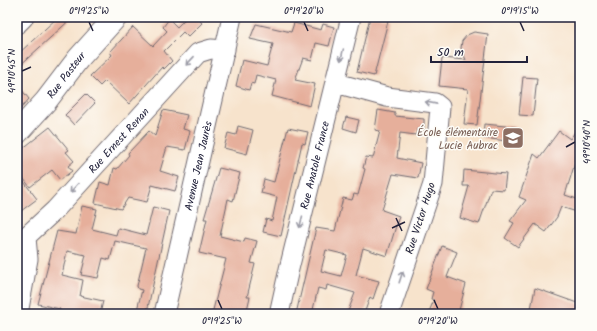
<svg xmlns="http://www.w3.org/2000/svg" width="597" height="331" viewBox="0 0 597 331" font-family="Kalam,sans-serif">
  <rect width="100%" height="100%" fill="#fdfcf7"/>
  <filter id="ink" filterUnits="userSpaceOnUse"><feTurbulence type="fractalNoise" baseFrequency=".025" numOctaves="2"/><feDisplacementMap in="SourceGraphic" scale="8" xChannelSelector="R" yChannelSelector="G"/><feConvolveMatrix kernelMatrix="1 2 1 2 8 2 1 2 1" color-interpolation-filters="sRGB"/></filter>
  <filter id="wash" filterUnits="userSpaceOnUse"><feTurbulence type="fractalNoise" baseFrequency=".012" numOctaves="4" result="noise"/><feDisplacementMap in="SourceGraphic" scale="16" xChannelSelector="R" yChannelSelector="G"/><feGaussianBlur stdDeviation="0.9" result="paint"/><feColorMatrix in="noise" values="0 0 0 0 0 0 0 0 0 0 0 0 0 0 0 0 0 1.4 0 .05"/><feComposite in="paint" operator="in"/></filter>
  <g filter="url(#wash)">
    <rect width="100%" height="100%" fill="#f7e3cc"/>
    <g id="blocks">
      <path fill="#e6af9b" fill-rule="evenodd" d="M58,17H73L17,68V55Z
        M187,17H196L202,23L188,37L183,32L164,51L172,61L164,69L162,67L129,104L105,81L100,86L90,76L112,55L110,52L133,27L153,46L167,31L163,27L169,19L177,27Z
        M370,17H389L374,76L357,72Z
        M294,23L321,30L323,24L334,27L329,46L316,43L312,60L303,58L295,80L315,84L310,106L272,96L276,80L256,75L254,84L251,83L249,90L236,86L242,60L267,66L273,44L250,39L256,24L291,32Z
        M474,32L488,34L477,125L464,124L468,89L439,86L442,58L466,60L461,48L462,41L467,35Z
        M523,77L537,78L533,116L519,115Z
        M17,84L29,99L17,113Z
        M86,94L95,103L74,125L65,115Z
        M163,110L187,115L183,129L190,131L185,150L167,147L160,171L179,177L175,191L152,185L147,202L128,198L121,209L95,203L100,182L110,185L114,168L117,169L129,155L128,153L149,131L155,136Z
        M378,110L395,113V116L424,119V130L417,129L416,135L400,133L397,158L421,163L418,178L393,174L382,210L399,216L387,256L363,248L356,275L379,281L373,299L370,297L364,314H347L355,293L327,285L326,290L318,288L312,314H296L316,228L335,231L343,198L352,200L354,194L358,195L365,169L363,168L366,157L373,158L380,131L375,130ZM326,250L347,255L341,276L321,271Z
        M346,117L359,120L356,132L343,128Z
        M484,124L516,127L515,142L483,138Z
        M580,125V165L575,163L565,195L580,200V213L561,207L557,217L546,232L535,224L518,247L505,238L514,223L510,221L526,200L519,197L534,154L539,158L559,131L570,139Z
        M238,126L253,130L247,154L224,148L228,133L236,135Z
        M50,127L69,150L66,152L74,161L68,166L72,171L60,180L52,170L30,187L17,170V153Z
        M288,128L308,132L305,144L302,143L281,236L263,232L266,219L272,221L277,197L261,193L264,179L274,182Z
        M219,168L240,173L233,201L228,199L220,236L244,242L245,238L257,241L251,263L255,264L247,297H250L246,314H212L226,259L199,253L207,219H204Z
        M464,170L506,174L504,190L491,189L479,224L460,218L469,186H463Z
        M24,182L37,199L17,214V188Z
        M82,206L97,209L92,229L116,235L118,228L146,235L153,207L169,211L147,312L137,310L142,290L138,289L137,286L146,248L115,241L110,260L103,258L98,278L81,275L86,255L67,251L62,275L83,280L80,296L103,301L100,314H59L60,309L38,304L57,231L76,234Z
        M442,246L457,252L447,277L466,284L458,314H428L434,300L431,299L433,292L426,289Z
        M535,288L580,304V314H530Z"/>
    </g>
  </g>
  <g filter="url(#ink)">
    <use href="#blocks" fill-opacity="0" stroke="#6d666e" stroke-width="1"/>
    <g fill="none" stroke-linecap="round" stroke-linejoin="round">
      <g stroke="#6d666e" stroke-width="21">
        <g id="minor">
          <path d="M336,83L387,97L435,103L440,107L433,184L389,314"/>
          <path id="s1" d="M17,245L55,210L198,53L211,49L225,50"/>
          <path d="M18,314L28,259L26,238"/>
          <path id="s2" d="M164,314L232,17"/>
          <path id="s3" d="M279,314L289,269L351,17"/>
        </g>
      </g>
      <g stroke="#6d666e" stroke-width="24">
        <g id="major">
          <path id="s4" d="M17,133L46,101L78,59L116,17"/>
        </g>
      </g>
      <g stroke="#6d666e" stroke-width="24">
        <path id="highway" d="M17,22L22,17"/>
      </g>
      <use href="#minor" stroke="#fff" stroke-width="19"/>
      <use href="#major" stroke="#fff" stroke-width="22"/>
      <use href="#highway" stroke="#fff" stroke-width="22"/>
    </g>
    <defs><path id="oneway-shaft" d="M-6 0H5M1.5-3L5.5 0L1.5 3" fill="none" stroke-width="1.6" stroke-linecap="round" stroke-linejoin="round"/></defs>
    <g stroke="#9c9ca7">
      <use href="#oneway-shaft" transform="translate(342 55) rotate(103)"/>
      <use href="#oneway-shaft" transform="translate(190 61) rotate(133)"/>
      <use href="#oneway-shaft" transform="translate(431 103) rotate(-169)"/>
      <use href="#oneway-shaft" transform="translate(74 188) rotate(132)"/>
      <use href="#oneway-shaft" transform="translate(301 222) rotate(104)"/>
      <use href="#oneway-shaft" transform="translate(401 277) rotate(-72)"/>
    </g>
  </g>
  <path fill="none" stroke="#22223b" stroke-width="1.5" d="M89,22L93,31M304,22L308,31M520,22L524,31M22,71L31,67M566,147L575,142M396,218L402,231M392,228L405,222M218,300L222,309M434,300L438,309"/>
  <defs>
    <g id="school-square" transform="scale(1.15)"><rect x="-9" y="-9" width="18" height="18" rx="4" fill="#8d6e63" stroke="#fdfcf7"/><path d="M0-5L7-2L0 1L-7-2ZM-4 1L0 2.5L4 1V4Q0 6-4 4Z" fill="#fff"/></g>
  </defs>
  <g fill-rule="evenodd">
    <use href="#school-square" x="513" y="138"/>
  </g>
  <g text-anchor="middle" stroke-width="3" stroke-linejoin="round" paint-order="stroke">
    <g font-size="11" fill="#22223b" stroke="#fdfcf7">
      <text dy="4" stroke="none"><textPath href="#s4" startOffset="76">Rue Pasteur</textPath></text>
      <text dy="4" stroke="none"><textPath href="#s1" startOffset="146">Rue Ernest Renan</textPath></text>
      <text dy="4" stroke="none"><textPath href="#s3" startOffset="153">Rue Anatole France</textPath></text>
      <text dy="4" stroke="none"><textPath href="#s2" startOffset="152">Avenue Jean Jaurès</textPath></text>
      <text transform="translate(420 218) rotate(-72)" y="4">Rue Victor Hugo</text>
    </g>
    <g font-size="11" fill="#785e54" stroke="#fdfcf7" text-anchor="end">
      <text x="498" y="136">École élémentaire<tspan x="498" dy="13">Lucie Aubrac</tspan></text>
    </g>
  </g>
  <rect width="597" height="331" fill="none" stroke="#fdfcf7" stroke-width="44"/>
  <path d="M431 56v6h96v-6" fill="none" stroke="#22223b" stroke-width="2"/>
  <text x="437" y="56" font-size="12" fill="#22223b" stroke="#fdfcf7" stroke-width="3" paint-order="stroke">50 m</text>
  <rect x="22" y="22" width="553" height="287" fill="none" stroke="#22223b" stroke-width="1.5"/>
  <g font-size="10" text-anchor="middle" fill="#22223b">
    <text x="89" y="14">0°19'25"W</text>
    <text x="304" y="14">0°19'20"W</text>
    <text x="520" y="14">0°19'15"W</text>
    <text transform="translate(11 71) rotate(-90)" y="4">49°10'45"N</text>
    <text transform="translate(586 142) rotate(-90)" y="4">49°10'40"N</text>
    <text x="222" y="324">0°19'25"W</text>
    <text x="438" y="324">0°19'20"W</text>
  </g>
</svg>
